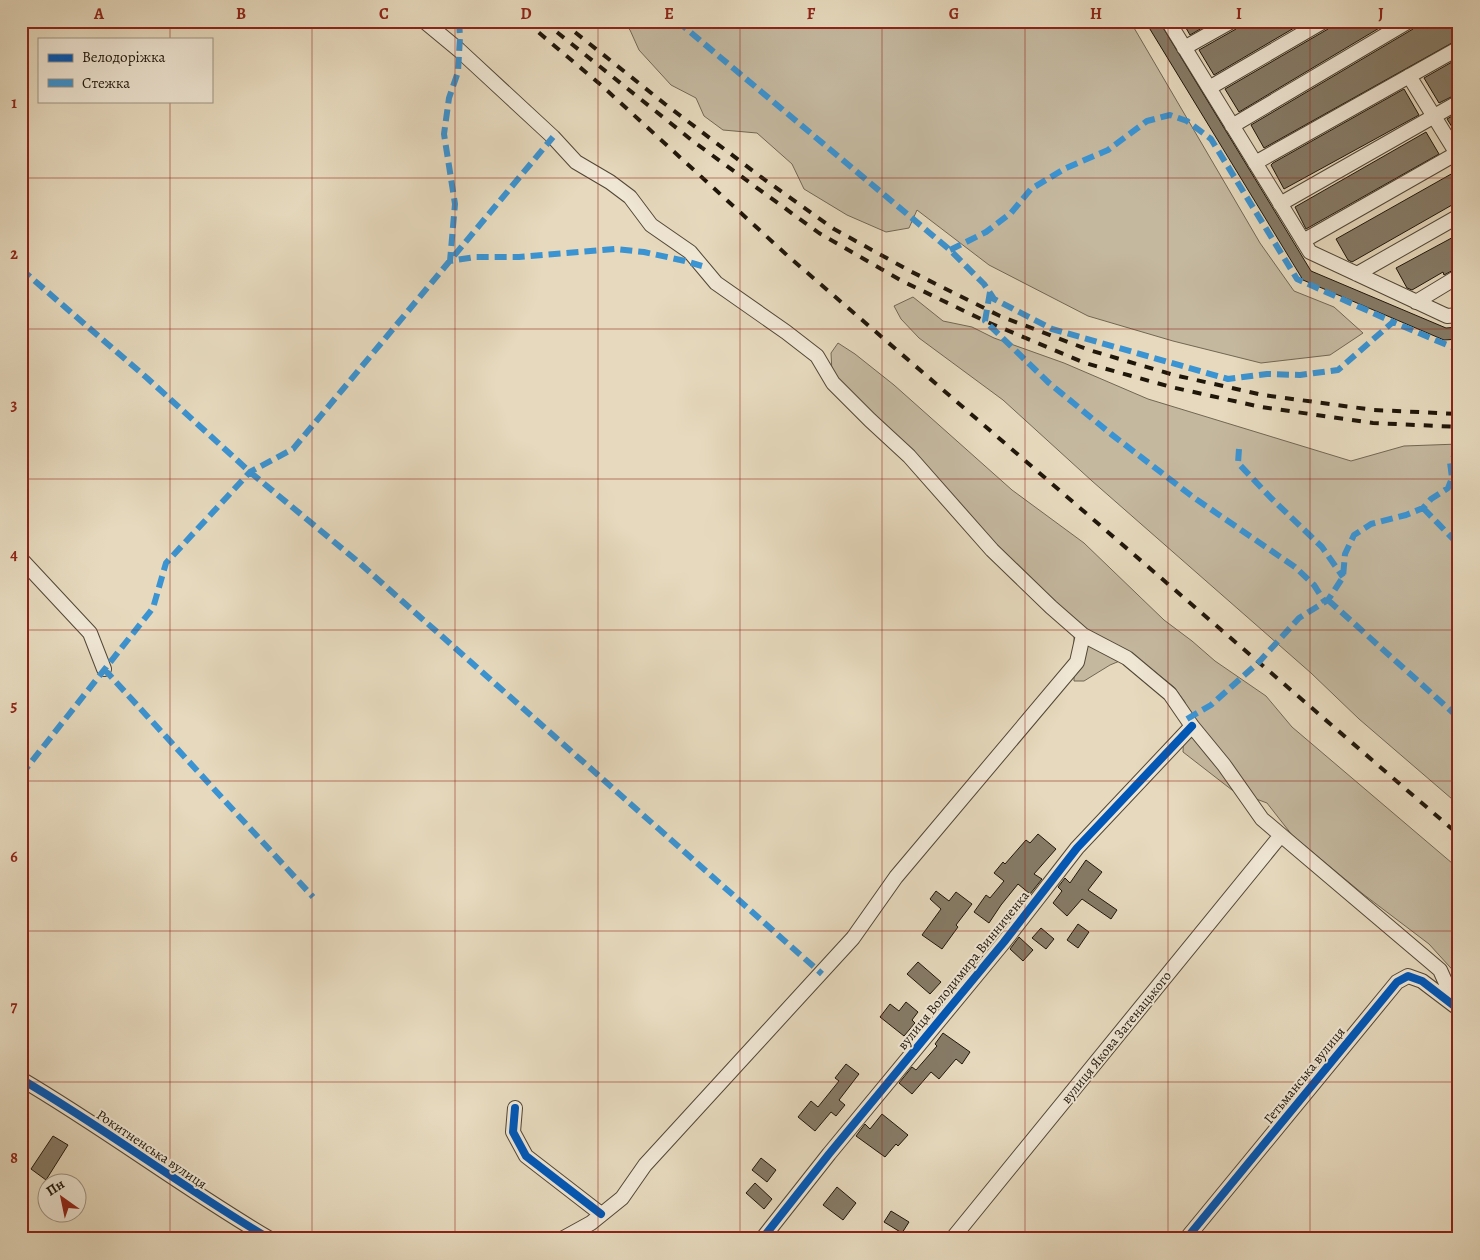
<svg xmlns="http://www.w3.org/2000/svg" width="1480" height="1260" viewBox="0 0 1480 1260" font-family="Alegreya,serif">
  <rect width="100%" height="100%" fill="#e6d9bd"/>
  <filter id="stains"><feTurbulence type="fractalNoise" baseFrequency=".004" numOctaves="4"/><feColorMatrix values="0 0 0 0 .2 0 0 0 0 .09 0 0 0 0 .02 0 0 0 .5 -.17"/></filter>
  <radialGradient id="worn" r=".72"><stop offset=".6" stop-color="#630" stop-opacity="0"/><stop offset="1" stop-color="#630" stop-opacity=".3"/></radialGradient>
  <path fill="#c4b89f" stroke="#726754" d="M622,21H1130L1260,243L1294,291L1334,307L1363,333L1330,355L1261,363L1173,341L1088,316L989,265L917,210L909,228L886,232L847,215L804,189L792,164L757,133L723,130L704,116L696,98L671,85L639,50L630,30Z
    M913,297L943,321L972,327L994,338L1064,363L1148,399L1351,461L1404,446L1459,444V805L1359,719L1311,673L1092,481L1003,400L919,338L901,319L894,306Z
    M838,343L855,354L894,385L1012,490L1084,543L1164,620L1192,641L1215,661L1266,696L1292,727L1459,869V977L1429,944L1363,894L1292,835L1267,803L1232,790L1183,752L1185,702L1174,687L1134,655L1110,665L1084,681H1074V620L990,540L832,373L831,353Z"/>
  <path fill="#867b67" stroke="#1f160a" d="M1145,21H1159L1311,271L1446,328L1459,327V339L1444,340L1303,280Z
    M1182,21H1214L1190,35Z
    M1241,21H1306L1214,75L1199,50L1236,29Z
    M1333,21H1391L1239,112L1225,89L1328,29Z
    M1418,21H1459V39L1264,148L1251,125L1413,29Z
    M1459,58V93L1439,103L1424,78Z
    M1404,89L1419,115L1284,189L1271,165L1273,163Z
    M1459,112V138L1447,119Z
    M1426,132L1439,154L1306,229L1295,207Z
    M1453,173L1459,183V201L1352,262L1348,260L1336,239Z
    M1459,234V267L1444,275L1443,272L1412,290L1407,288L1396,268Z
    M1038,834L1056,849L1034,874L1042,879L1030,894L1018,884L1001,905L989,923L974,912L986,895L990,898L1004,881L994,873L1003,862L1005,864L1026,840L1030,843Z
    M1086,860L1102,872L1088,890L1117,910L1111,919L1082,899L1067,916L1053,903L1062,891L1058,887L1065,878L1070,883Z
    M936,891L949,901L956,892L972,904L956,925L958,927L942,949L922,935L941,909L930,899Z
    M1078,924L1089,932L1078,948L1067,940Z
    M1041,928L1054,939L1046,949L1032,938Z
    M1019,937L1033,950L1023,961L1010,949Z
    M918,962L941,982L930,994L907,974Z
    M906,1002L918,1012L912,1020L915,1023L904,1036L880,1017L890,1004L899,1011Z
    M943,1033L970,1052L962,1064L956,1059L939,1079L931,1072L912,1094L899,1083L912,1067L916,1070L937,1046L935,1044Z
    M846,1064L859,1074L839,1100L845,1105L836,1116L831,1112L815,1131L798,1117L811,1101L818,1107L839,1081L835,1078Z
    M882,1114L908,1135L898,1146L896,1144L885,1157L856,1136L865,1124L870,1129Z
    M53,1136L68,1145L46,1180L31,1169Z
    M761,1158L776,1170L767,1182L752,1170Z
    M755,1183L772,1199L764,1209L746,1193Z
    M837,1187L856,1203L843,1220L823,1205Z
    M891,1211L909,1222L902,1233L884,1222Z"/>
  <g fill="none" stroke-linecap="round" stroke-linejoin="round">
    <g stroke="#514737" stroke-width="16">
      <path id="minor" d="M424,21L459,50L553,137L576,162L610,182L630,197L651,225L690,252L716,283L786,332L817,356L833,383L870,420L909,456L992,550L1051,607L1083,635L1127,658L1170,694L1192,726L1224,765L1262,819L1440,970L1457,1008
        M1168,21L1310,252L1447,316L1459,315
        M1184,48L1232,21
        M1409,76L1459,157
        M1209,88L1324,21
        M1232,126L1409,21
        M1255,163L1459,48
        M1280,204L1459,102
        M1303,241L1459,152
        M1357,274L1459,216
        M1416,302L1459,276
        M21,559L90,633L104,669
        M21,1079C106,1129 185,1189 270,1239
        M515,1108L513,1132L526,1156L601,1214
        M562,1239L591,1223L622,1198L645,1165L853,938L896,877L1077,662L1083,635
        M762,1239L829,1154L1004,942L1077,848L1192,726
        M952,1239L1281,835
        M1186,1239L1397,982L1408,976L1422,981L1455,1006"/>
    </g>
    <use href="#minor" stroke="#efe6d4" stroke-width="14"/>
    <path stroke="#1f160a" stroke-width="4" stroke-dasharray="9 9" stroke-linecap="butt" d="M525,21L601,85L789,257L1459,835
      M543,21L694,142L819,233L902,281L985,321L1085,363L1171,387L1261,407L1373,423L1459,427
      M561,21L665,104L761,177L834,229L910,271L1000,316L1089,350L1174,375L1263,395L1374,410L1459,414"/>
    <path stroke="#3a93d2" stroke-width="6" stroke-dasharray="12 6" stroke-linecap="butt" d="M459,21L460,37L458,72L449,98L444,134L455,204L450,261L475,257H519L615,249L644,252L685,261L702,266
      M677,21L950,250L984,284L994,299L1052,329L1228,379L1267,374L1300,375L1338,370L1393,322L1454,348H1459
      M950,250L986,232L1011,213L1031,189L1066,168L1108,150L1147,121L1170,115L1187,121L1211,139L1297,279L1393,322
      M21,269L147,378L250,472L356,560L822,974
      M990,292L985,321L1049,383L1111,434L1193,497L1295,567L1314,585L1325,602
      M1239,449L1238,463L1271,498L1322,547L1343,577
      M1423,508L1459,545
      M1328,600L1459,718
      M104,669L313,897
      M1187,719L1211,705L1259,662L1299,618L1328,600L1343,577L1345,554L1354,535L1371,524L1406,515L1423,508L1431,499L1448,488L1452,478L1450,462L1459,450
      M21,775L153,608L166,563L250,472L293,449L553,137"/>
    <g stroke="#efe6d4" stroke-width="11">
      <path id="cycleway" d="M21,1079C106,1129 185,1189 270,1239
        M515,1108L513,1132L526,1156L601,1214
        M762,1239L829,1154L1004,942L1077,848L1192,726
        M1186,1239L1397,982L1408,976L1422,981L1457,1008"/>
    </g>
    <use href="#cycleway" stroke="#0057b8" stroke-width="8"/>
  </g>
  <path fill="none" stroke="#8f2418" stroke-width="1" stroke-opacity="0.55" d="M170,21V39M312,21V1239M455,21V1239M598,21V1239M740,21V1239M882,21V1239M1025,21V1239M1168,21V1239M1310,21V1239M170,101V1239M21,178H1459M21,329H1459M21,479H1459M21,630H1459M21,781H1459M21,931H1459M21,1082H1459"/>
  <g text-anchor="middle" stroke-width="4" stroke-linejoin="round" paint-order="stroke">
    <g font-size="14" fill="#1f160a" stroke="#efe6d4">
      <text transform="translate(963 970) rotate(-51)" y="5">вулиця Володимира Винниченка</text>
      <text transform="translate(1116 1037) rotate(-51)" y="5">вулиця Якова Затенацького</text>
      <text transform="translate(1304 1075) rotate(-51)" y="5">Гетьманська вулиця</text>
      <text transform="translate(152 1149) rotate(34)" y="5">Рокитненська вулиця</text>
    </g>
  </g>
  <rect width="1480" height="1260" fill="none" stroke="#e6d9bd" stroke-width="55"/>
  <rect x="38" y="38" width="175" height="65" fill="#efe6d4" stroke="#9c9383"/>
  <rect x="48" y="54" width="25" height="8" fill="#0057b8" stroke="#9c9383"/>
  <text x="82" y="62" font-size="15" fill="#1f160a">Велодоріжка</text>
  <rect x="48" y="79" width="25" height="8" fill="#3a93d2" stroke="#9c9383"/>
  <text x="82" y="88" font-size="15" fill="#1f160a">Стежка</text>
  <g transform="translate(62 1198) rotate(327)"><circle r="24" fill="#efe6d4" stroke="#9c9383"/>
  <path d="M0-4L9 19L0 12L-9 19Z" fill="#8f2418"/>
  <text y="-8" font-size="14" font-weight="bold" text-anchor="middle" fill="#1f160a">Пн</text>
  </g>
  <rect x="28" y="28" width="1424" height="1204" fill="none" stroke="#8f2418" stroke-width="2"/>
  <g font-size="16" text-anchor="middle" font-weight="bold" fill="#8f2418">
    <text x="99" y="19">A</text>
    <text x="241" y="19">B</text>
    <text x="384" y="19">C</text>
    <text x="526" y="19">D</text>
    <text x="669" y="19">E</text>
    <text x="811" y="19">F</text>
    <text x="954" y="19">G</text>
    <text x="1096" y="19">H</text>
    <text x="1239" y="19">I</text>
    <text x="1381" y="19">J</text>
    <text x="14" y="108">1</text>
    <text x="14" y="259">2</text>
    <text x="14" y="410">3</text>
    <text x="14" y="560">4</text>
    <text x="14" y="711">5</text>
    <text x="14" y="862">6</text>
    <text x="14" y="1012">7</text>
    <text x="14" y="1163">8</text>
  </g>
  <rect width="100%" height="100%" filter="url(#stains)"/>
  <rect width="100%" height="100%" fill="url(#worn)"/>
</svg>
